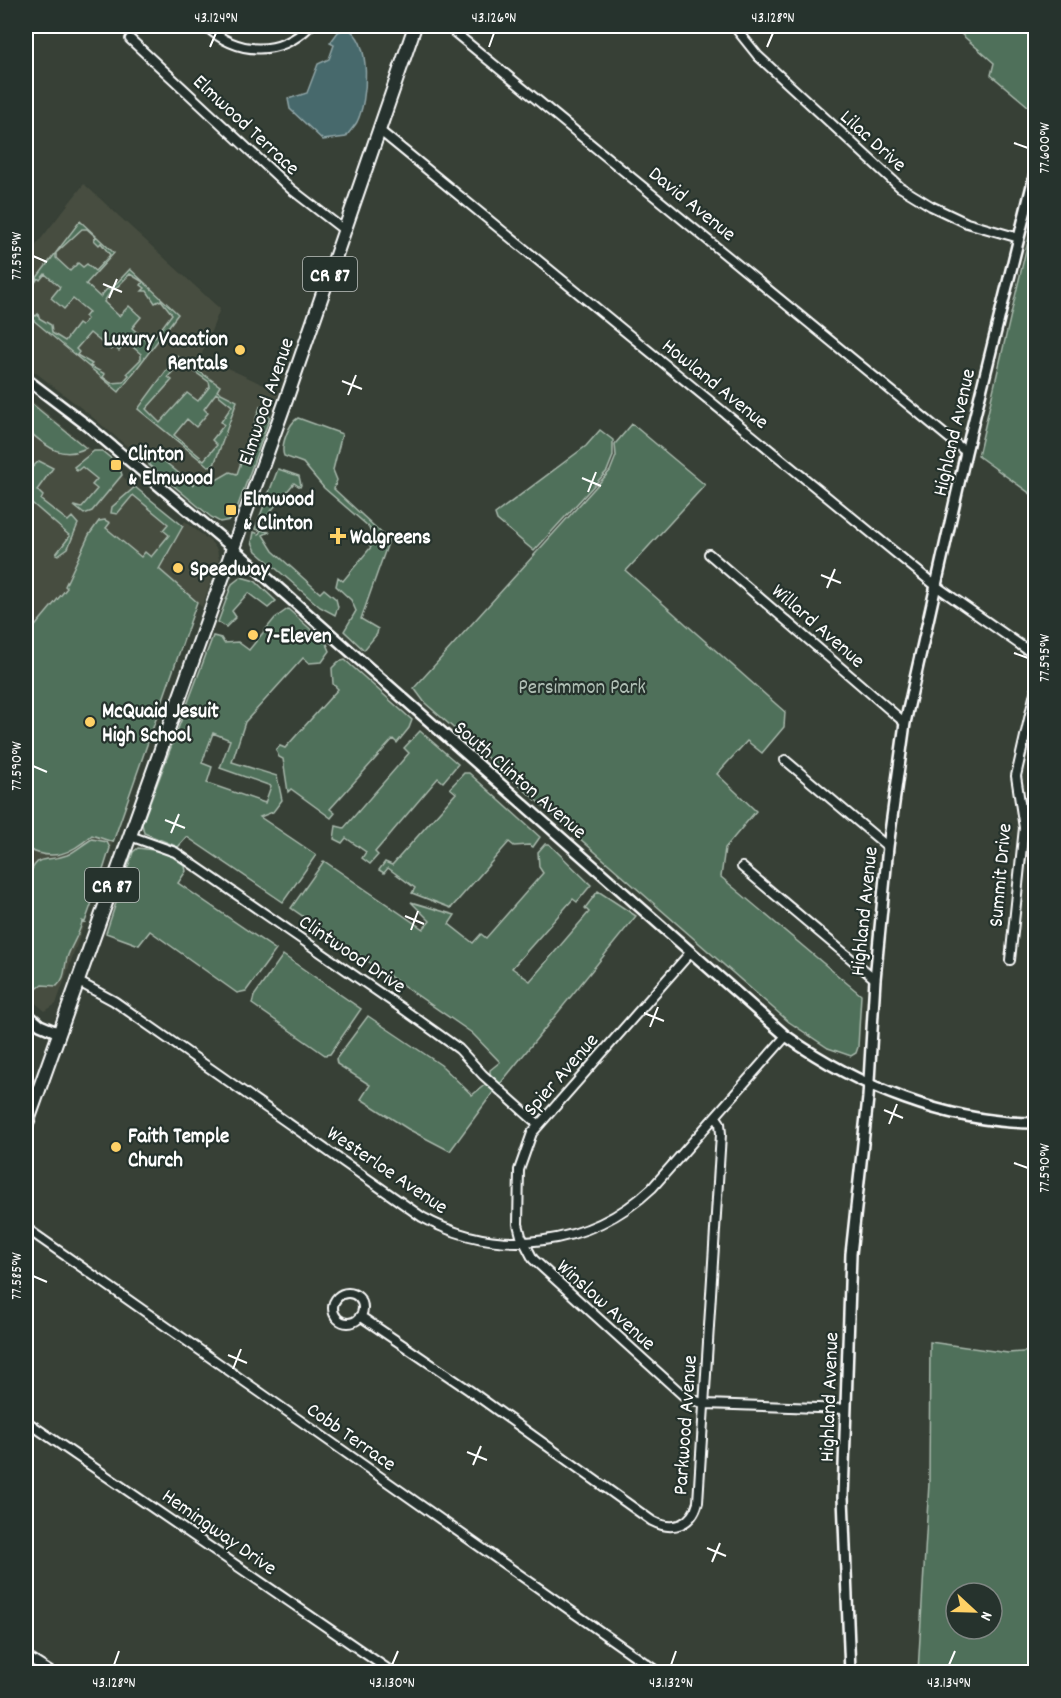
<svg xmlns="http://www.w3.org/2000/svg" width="1061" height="1698" viewBox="0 0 1061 1698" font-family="Dekko,sans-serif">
  <rect width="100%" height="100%" fill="#374036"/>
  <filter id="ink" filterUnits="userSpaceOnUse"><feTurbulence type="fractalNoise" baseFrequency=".0167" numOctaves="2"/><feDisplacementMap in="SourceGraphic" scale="12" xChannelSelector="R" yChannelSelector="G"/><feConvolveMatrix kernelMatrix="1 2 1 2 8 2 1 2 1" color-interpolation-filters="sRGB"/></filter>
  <g filter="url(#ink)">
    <path fill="#474d40" d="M84,184L220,309L201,356L279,392L235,514L227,521L220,522L211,517L85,411L26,365V258Z
      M26,396L182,526L185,521L212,543L217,550L219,559L202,607L197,603L56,1004L45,1011L26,995Z"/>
    <path fill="#50705a" stroke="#a8b8ac" stroke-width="1.5" fill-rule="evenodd" d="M952,26H1035V112L991,75L994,63Z
      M1035,211V497L978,456Z
      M80,221L114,253L86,284L100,297L107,289L110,290L130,269L178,314L119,392L26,314V311L36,316L38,314L39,318L51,325L52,333L65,341L78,324L81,326L87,319L85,317L89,312L73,299L64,309L51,298L60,287L45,274L40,280L38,278L26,296V292ZM82,229H87L96,237L94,240L99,245L101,243L110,255L95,271L87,264L83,267L78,263L70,271L56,258V253ZM130,274L143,282L141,285L145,288L142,291H147L155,303L161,300L172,314L154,338L151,336L147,341L132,328L141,317L129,306L119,316L104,302L113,288L115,289ZM90,333L111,350L114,347L119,351L127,342L141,354V359L127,373L129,375L123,382L111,383L103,377L105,374L90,366L92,364L77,355L79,352L76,349Z
      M177,356L220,386L217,391L237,401L214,465L208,466L138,409ZM181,362L209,382L210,386L198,401L187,393L160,423L146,409L172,380L168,377ZM216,393L232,406L221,422L224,425L212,440L217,445L204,460L174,435L187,419L196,427L208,413L204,409Z
      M26,399L86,448C60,461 45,445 26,429Z
      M260,407L270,417L235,514L230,520L220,522L211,517L149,465L148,455L152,451L193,485L197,479L213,482L230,472L237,474Z
      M298,418L342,434L333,470L337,480L334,489L389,540L361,619L378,629L377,634L364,650L344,631L356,611L351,600L336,586L338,577L343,581L371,547L368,543L371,533L369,527L324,488L303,463L284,456C280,446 289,423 298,418Z
      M632,424L705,485L626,571L785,712L784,727L762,753L747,741L717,774L756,811L725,848L721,877L861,995L858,1047L856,1053L851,1056L828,1048L789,1022L425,703L414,688L610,471L616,456L615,444Z
      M600,430L613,440V456L607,471L534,551L497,520L495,514L586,446Z
      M94,451H102L119,465L122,475L92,511L84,514L74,506L81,508L97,489L92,485L97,479L82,467L77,471L74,467Z
      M39,461L53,468L37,490L43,496L41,500L68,521L72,517L78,524L68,548L58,555L56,554L70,536L26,498V473Z
      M278,469L299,476L301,485L300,487L294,483L267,516L272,521L265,528L267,521L264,519L259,530L255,529Z
      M135,487L183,526L159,569L197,602L113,842L92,835C71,854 52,862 26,848V637L67,588L65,586L89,535L99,521L105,520L110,523L106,528L141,557L145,552L151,557L169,535L163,530L168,524L133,495L117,514L111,513L112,507Z
      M261,530L269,532L263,535L273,551L320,593L324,589L336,599L338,607L335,615L320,607L256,551L252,542L254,532L259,534Z
      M241,577L255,581L276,601L268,608L248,593L232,611L236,617L226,627L218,622L232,584Z
      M288,609L327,644L330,651L322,662L309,663L303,658L245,722L232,762L277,776L282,800L273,812L260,817L316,855L283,902L187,837L178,847L144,833L142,824L213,636L221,638L224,643L238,642L249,650L275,618ZM213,733L230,740L220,768L271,786L265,803L207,783L212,767L202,763Z
      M345,660L412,720L409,728L397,743L393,739L330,809L335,813L331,818L291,789L288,792L283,759L279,757L276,750L280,746L285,748L338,689L333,684L332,668L338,662Z
      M420,731L458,764L443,782L438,778L375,852L378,855L370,864L362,858L366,852L346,838L342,843L334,839L336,826L344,828L409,753L404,748Z
      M464,773H469L540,837L533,847L529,845L514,846L509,842L451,908L412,893L415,888L388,868L384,873L379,870L385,862L392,865L456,793L450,788Z
      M92,839L107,842L110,848L103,870L96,878L100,880L85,922L82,921C82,930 70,947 67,958C64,968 66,978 57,986L42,985L27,996L26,882C39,849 42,865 67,855C76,851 83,844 92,839Z
      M545,844H549L591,885L577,902L573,899L512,968L530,981L589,912L585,908L598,891L636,916L500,1084L490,1075V1070L500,1062L472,1033L291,908L324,861L423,929L430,921L411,902L455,915L449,924L473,943L481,934L486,938L543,873L539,867L538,852Z
      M138,848L161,851L184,861L186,871L178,883L276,950L246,991L237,993L150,931L139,945L106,933L133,852Z
      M283,955L361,1009L330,1054L325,1055L252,1004L254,996Z
      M368,1016L441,1065L472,1095L486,1084L494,1091L450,1151L408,1129L361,1099L370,1085L337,1064L336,1059Z
      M930,1342L1008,1353L1035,1351V1672H918L929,1483ZM956,1593H992V1629H956Z"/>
    <path fill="#46696c" stroke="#90a5a7" stroke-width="1.5" d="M347,28C372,41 368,100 357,122C354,127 349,132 346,137L323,140L290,109L288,99L307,93L318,64L329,59L334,45L330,43L338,32Z"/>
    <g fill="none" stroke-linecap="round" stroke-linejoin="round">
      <g stroke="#fff" stroke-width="12">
        <path id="minor" d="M206,26C237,55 279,57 310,26
          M447,26L966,452
          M734,26L758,56L900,187L931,206L967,223L1019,238
          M130,39L291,189L344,230
          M379,130L936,586L1036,656
          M709,554L905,723
          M785,760L888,847
          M130,836L175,852L403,1009L459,1049L483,1075L539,1125
          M742,867L875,979
          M690,953L532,1133L519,1170L518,1224L521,1236L533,1259L685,1397L705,1404L845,1409
          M1010,960L1024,828L1016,776L1036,688
          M77,981L114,1001L422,1217C497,1259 590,1247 652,1188L786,1036
          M26,1228L658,1672
          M333 1308a15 15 0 1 1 30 0a15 15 0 1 1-30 0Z
          M360,1316L469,1390L652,1521C673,1532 692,1525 698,1502L721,1134L720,1123L716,1117
          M26,1421L392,1672
          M26,1656L51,1672"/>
      </g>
      <g stroke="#fff" stroke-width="14">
        <path id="tertiary" d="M26,379L88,426L233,548L786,1036C858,1087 947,1123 1036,1123
          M26,1013L40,1025L59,1033
          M850,1672L843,1497L851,1254L868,1098L875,979L888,847L905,723L966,452L1036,169"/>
      </g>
      <g stroke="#fff" stroke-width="16">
        <path id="primary" d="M26,1126L285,403L415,26"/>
      </g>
      <use href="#minor" stroke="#26332d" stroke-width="8"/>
      <use href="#tertiary" stroke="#26332d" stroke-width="9"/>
      <use href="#primary" stroke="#26332d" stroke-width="12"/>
    </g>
  </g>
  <path fill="none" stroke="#fff" stroke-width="2" d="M210,47L216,33M489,47L494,33M767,47L773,33M1014,143L1028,148M33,256L47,262M103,284L122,292M109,298L117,279M342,381L362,389M348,395L356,375M582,478L601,486M588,492L596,472M821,575L841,583M827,588L835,569M1014,653L1028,658M33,766L47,772M165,820L185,828M171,833L179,814M405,916L424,924M411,930L418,911M644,1013L664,1021M650,1027L658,1007M884,1110L903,1118M889,1124L897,1104M1014,1163L1028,1168M33,1276L47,1282M228,1355L247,1363M233,1369L241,1349M467,1452L487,1460M473,1465L481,1446M707,1548L726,1556M712,1562L720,1543M114,1665L119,1651M392,1665L398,1651M671,1665L676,1651M949,1665L955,1651"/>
  <g fill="#ffd166" stroke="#26332d" stroke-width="2">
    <circle cx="240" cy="350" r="6"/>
    <rect x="110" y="459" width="12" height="12" rx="3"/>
    <rect x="225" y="504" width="12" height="12" rx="3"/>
    <path d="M335 527h6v6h6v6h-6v6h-6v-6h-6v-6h6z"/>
    <circle cx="178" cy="568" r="6"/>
    <circle cx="253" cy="635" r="6"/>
    <circle cx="90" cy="722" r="6"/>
    <circle cx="116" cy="1147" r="6"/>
  </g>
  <g text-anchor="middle" stroke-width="4.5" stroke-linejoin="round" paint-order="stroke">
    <g fill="#26332d" stroke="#bec2c0" stroke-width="1.5">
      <rect x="303" y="257" width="54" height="34" rx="4.5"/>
      <rect x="85" y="868" width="54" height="34" rx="4.5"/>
    </g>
    <g font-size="20" font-weight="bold" fill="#fff">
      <text x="330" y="281">CR 87</text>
      <text x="112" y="892">CR 87</text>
    </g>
    <g font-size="21" fill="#fff" stroke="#26332d">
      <text transform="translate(247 124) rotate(43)" y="7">Elmwood Terrace</text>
      <text transform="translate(874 140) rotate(42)" y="7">Lilac Drive</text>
      <text transform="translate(693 203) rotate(39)" y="7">David Avenue</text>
      <text transform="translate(716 383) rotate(39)" y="7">Howland Avenue</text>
      <text transform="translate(265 401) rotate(-71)" y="7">Elmwood Avenue</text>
      <text transform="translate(953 432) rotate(-77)" y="7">Highland Avenue</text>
      <text transform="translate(819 625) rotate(41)" y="7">Willard Avenue</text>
      <text transform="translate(521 779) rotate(41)" y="7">South Clinton Avenue</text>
      <text transform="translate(999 875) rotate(-85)" y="7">Summit Drive</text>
      <text transform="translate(863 911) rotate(-84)" y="7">Highland Avenue</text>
      <text transform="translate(353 953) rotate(34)" y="7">Clintwood Drive</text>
      <text transform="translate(560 1074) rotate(-49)" y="7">Spier Avenue</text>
      <text transform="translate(388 1169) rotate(34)" y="7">Westerloe Avenue</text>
      <text transform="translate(607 1304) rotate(42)" y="7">Winslow Avenue</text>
      <text transform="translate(828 1397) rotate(-88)" y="7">Highland Avenue</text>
      <text transform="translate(684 1425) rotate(-86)" y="7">Parkwood Avenue</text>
      <text transform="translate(352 1436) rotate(35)" y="7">Cobb Terrace</text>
      <text transform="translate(220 1531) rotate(35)" y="7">Hemingway Drive</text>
    </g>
    <g font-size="21" font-weight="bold" fill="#fff" stroke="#26332d" text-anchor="start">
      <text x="228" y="345" text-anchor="end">Luxury Vacation<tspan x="228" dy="24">Rentals</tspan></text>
      <text x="128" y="460">Clinton<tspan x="128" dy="24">&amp; Elmwood</tspan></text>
      <text x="243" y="505">Elmwood<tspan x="243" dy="24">&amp; Clinton</tspan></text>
      <text x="350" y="543">Walgreens</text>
      <text x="190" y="575">Speedway</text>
      <text x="265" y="642">7-Eleven</text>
      <text x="102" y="717">McQuaid Jesuit<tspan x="102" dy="24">High School</tspan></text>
      <text x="128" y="1142">Faith Temple<tspan x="128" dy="24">Church</tspan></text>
    </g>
    <g font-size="21" fill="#b0bfb5" stroke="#26332d">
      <text x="582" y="693">Persimmon Park</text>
    </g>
  </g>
  <rect width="1061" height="1698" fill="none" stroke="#26332d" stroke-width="66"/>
  <g transform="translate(974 1611) rotate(112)"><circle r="28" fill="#26332d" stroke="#7d8581" stroke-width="1.5"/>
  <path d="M0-4.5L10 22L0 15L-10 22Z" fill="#ffd166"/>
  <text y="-9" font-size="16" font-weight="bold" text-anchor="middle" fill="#ffffff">N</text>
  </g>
  <rect x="33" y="33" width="995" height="1632" fill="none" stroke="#fff" stroke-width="2"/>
  <g font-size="15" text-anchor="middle" fill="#fff">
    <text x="216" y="22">43.124°N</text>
    <text x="494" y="22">43.126°N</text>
    <text x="773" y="22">43.128°N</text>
    <text transform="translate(1044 148) rotate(-90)" y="5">77.600°W</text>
    <text transform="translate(16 256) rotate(-90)" y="5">77.595°W</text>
    <text transform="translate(1044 658) rotate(-90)" y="5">77.595°W</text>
    <text transform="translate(16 766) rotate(-90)" y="5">77.590°W</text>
    <text transform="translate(1044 1168) rotate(-90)" y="5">77.590°W</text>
    <text transform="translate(16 1276) rotate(-90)" y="5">77.585°W</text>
    <text x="114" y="1687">43.128°N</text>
    <text x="392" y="1687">43.130°N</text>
    <text x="671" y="1687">43.132°N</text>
    <text x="949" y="1687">43.134°N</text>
  </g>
</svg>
